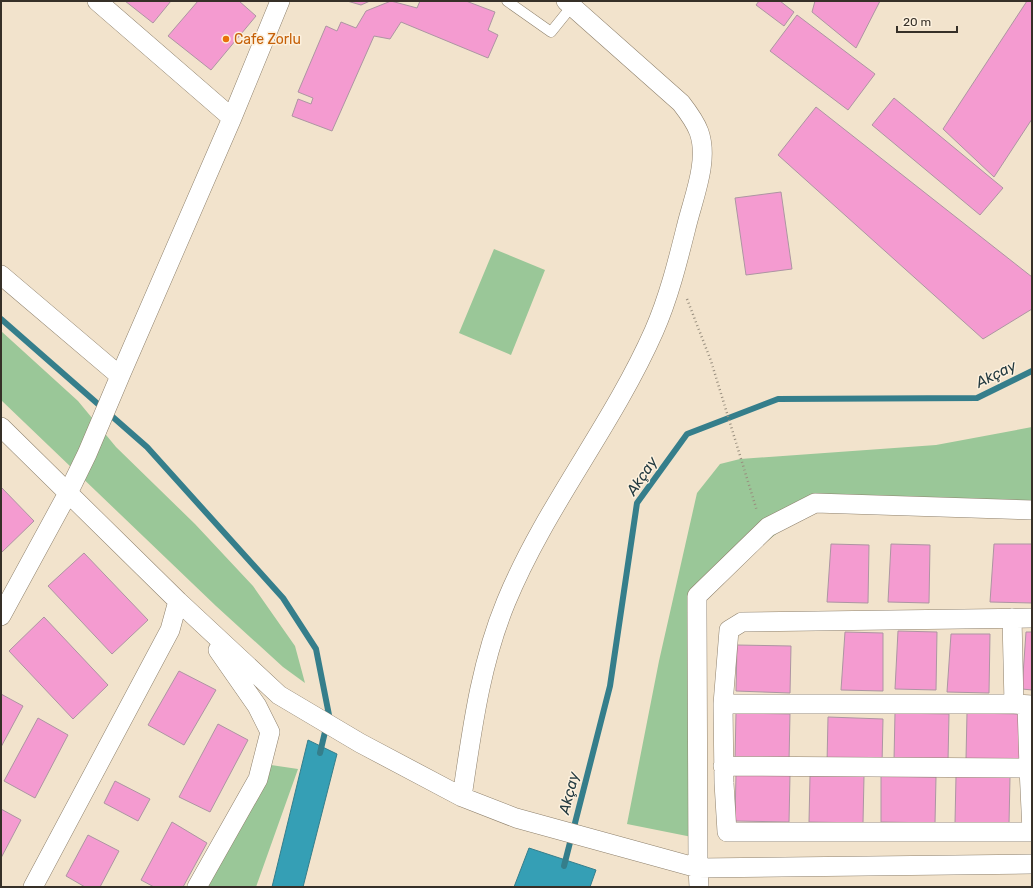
<svg xmlns="http://www.w3.org/2000/svg" width="1033" height="888" viewBox="0 0 1033 888" font-family="Rubik,sans-serif">
  <rect width="100%" height="100%" fill="#f2e3cc"/>
  <path fill="#9ac798" d="M494,249L545,270L511,355L459,333Z
    M1,331L78,401L116,447L195,524L253,586L295,646L305,683L283,667L216,606L1,400Z
    M1032,427V509L815,503L698,596L697,838L627,824L659,661L697,493L720,464L740,459L936,445Z
    M271,765L298,769L256,887H197Z"/>
  <path fill="#359fb5" stroke="#357e8b" d="M308,740L337,754L303,887H272Z
    M529,848L596,870L590,887H514Z"/>
  <g fill="none" stroke-linecap="round" stroke-linejoin="round">
    <path stroke="#357e8b" stroke-width="6" d="M1,319L147,447L283,598L316,649L329,715L320,753
      M564,866L610,686L637,503L687,434L778,399L977,398L1032,371"/>
  </g>
  <path fill="#f49bd0" stroke="#ad95a2" d="M125,1H171L153,23Z
    M198,1H239L256,16L211,70L168,36Z
    M347,1H370L361,5Z
    M391,1L417,8L420,1H466L495,12L488,30L498,35L488,58L401,22L390,39L374,36L332,131L292,116L298,99L311,104L313,98L298,92L326,26L337,31L341,22L356,28L366,11Z
    M759,1H780L794,12L784,26L756,5Z
    M815,1H880L856,48L812,12Z
    M1027,1H1032V119L994,177L943,129Z
    M797,15L875,74L848,110L770,51Z
    M894,98L1003,188L980,215L872,125Z
    M816,107L1032,277V309L983,339L778,155Z
    M781,192L792,269L746,275L735,198Z
    M1,487L34,521L1,553Z
    M831,544L869,545L868,603L827,602Z
    M891,544L930,545L929,603L888,602Z
    M994,544H1032V603L990,602Z
    M84,553L148,620L112,654L48,586Z
    M44,617L108,685L73,719L9,651Z
    M898,631L937,632L936,690L895,689Z
    M845,632L883,633V691L841,690Z
    M1026,632H1032V690L1022,689Z
    M951,634H990L989,693L947,692Z
    M737,645L791,646L790,693L736,691Z
    M179,671L216,690L184,745L148,725Z
    M1,694L23,706L1,747Z
    M736,713L790,714L789,761L735,760Z
    M895,713L949,714L948,761L894,760Z
    M967,713L1021,714L1020,761L966,759Z
    M828,717L883,719L882,765L827,764Z
    M38,718L68,735L35,798L4,781Z
    M218,724L248,740L210,812L179,797Z
    M736,774L790,775L789,822L735,821Z
    M810,776H864L863,823L809,822Z
    M881,776L936,777L935,823L881,822Z
    M956,776L1010,777L1009,824L955,823Z
    M115,781L150,799L138,821L104,803Z
    M1,809L21,820L1,858Z
    M172,822L207,843L183,887H154L141,880Z
    M88,835L119,851L100,887H85L66,876Z"/>
  <g fill="none" stroke-linecap="round" stroke-linejoin="round">
    <g stroke="#8e806c" stroke-width="11">
      <path id="lane" d="M507,1L551,32L572,6"/>
    </g>
    <g stroke="#8e806c" stroke-width="20">
      <path id="street" d="M97,1L232,118L280,1
        M1,275L120,376L232,118
        M1,427L178,601L170,630L33,887
        M1032,510L815,503L768,527L697,596V612L698,868L1032,864
        M178,601L279,695L360,743L462,797L516,818L698,868L699,887
        M1,616L68,493L87,454L120,376
        M1012,618L1014,704L1032,705
        M1032,618L742,622L729,630L723,704L724,783L727,832H1032
        M723,704H1014
        M1027,705L1029,768H1032
        M723,766L1029,768L1032,831
        M462,797C472,730 480,665 506,602C545,507 612,426 654,331C669,297 678,260 687,224C694,196 709,160 699,132C695,121 688,112 681,103L566,1
        M197,887L258,779L270,732L257,706L218,650"/>
    </g>
    <path stroke="#998f7f" stroke-width="2.5" stroke-dasharray="1 3" stroke-linecap="butt" d="M687,299L711,361L757,511"/>
    <use href="#lane" stroke="#fff" stroke-width="10"/>
    <use href="#street" stroke="#fff" stroke-width="19"/>
  </g>
  <circle fill="#e8710a" stroke="#fdf1de" stroke-width="1.5" cx="226" cy="39" r="4"/>
  <g text-anchor="middle" stroke-width="3" stroke-linejoin="round" paint-order="stroke">
    <g font-size="14" fill="#c56008" stroke="#fdf1de" text-anchor="start">
      <text x="234" y="44">Cafe Zorlu</text>
    </g>
    <g font-size="15" font-style="italic" fill="#233a40" stroke="#fdf1de">
      <text transform="translate(996 374) rotate(-26)" y="5">Akçay</text>
      <text transform="translate(642 476) rotate(-56)" y="5">Akçay</text>
      <text transform="translate(569 793) rotate(-76)" y="5">Akçay</text>
    </g>
  </g>
  <rect width="1033" height="888" fill="none" stroke="#363028" stroke-width="4"/>
  <path d="M897 26v6h60v-6" fill="none" stroke="#363028" stroke-width="2"/>
  <text x="903" y="26" font-size="12" fill="#363028" stroke="#fdf1de" stroke-width="3" paint-order="stroke">20 m</text>
</svg>
